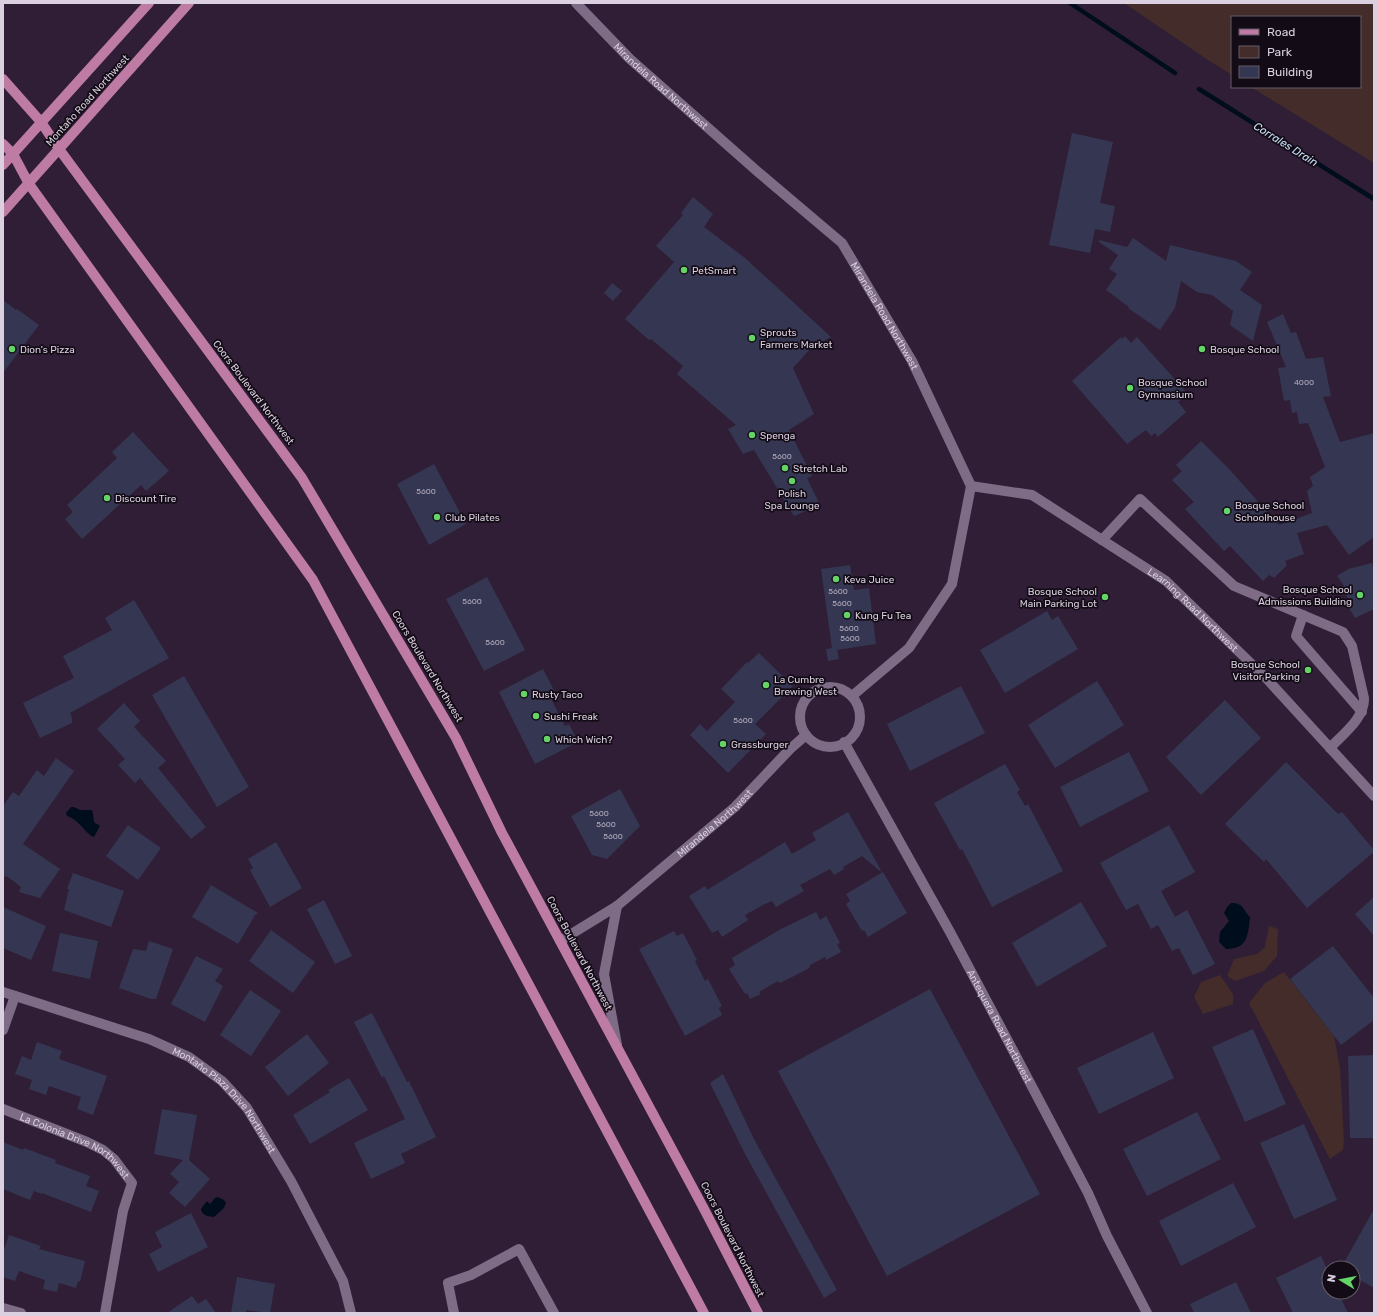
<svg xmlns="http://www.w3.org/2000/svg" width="1377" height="1316" viewBox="0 0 1377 1316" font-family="Rubik,sans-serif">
  <rect width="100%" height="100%" fill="#2f1e36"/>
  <path fill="#432c2a" d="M1124,3H1374V163L1251,87H1360V17H1232V75L1208,60Z
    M1269,926L1278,929L1277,956L1264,971L1235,981L1227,976L1234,959L1257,954L1265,947Z
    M1284,972L1334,1036L1340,1068L1344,1140L1343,1150L1330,1159L1249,1003L1265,983Z
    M1220,975L1233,994V1004L1203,1014L1194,997L1201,982Z"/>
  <path fill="#000d1c" d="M71,807H74L80,810H92L93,814L94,822L100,826L94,837C86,835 79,819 67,816L66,813Z
    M1231,903C1244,903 1242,909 1250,917C1248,935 1248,949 1226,949L1219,942L1220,932L1229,921L1224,913L1227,907Z
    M218,1197L224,1200L226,1203L224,1208L214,1217C208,1216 202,1216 201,1209L207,1201L210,1204L215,1198Z"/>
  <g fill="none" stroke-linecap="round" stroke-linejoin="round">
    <path stroke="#000d1c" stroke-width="4.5" d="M1070,3L1175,73
      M1199,89L1374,199"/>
  </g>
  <path fill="#353752" d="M1072,133L1113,142L1100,203L1115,206L1110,232L1095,229L1090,253L1049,245Z
    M693,197L713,214L704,227L745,258L831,337L810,349L793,368L814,414L789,430L812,476L807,478L820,505L794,516L754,450L743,454L728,429L736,425L677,374L683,366L651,339L649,340L625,319L674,262L656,246L683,215L681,213Z
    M1133,238L1166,261L1170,245L1236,261L1252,272L1240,290L1262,305L1253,341L1230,325L1233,311L1212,295L1197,292L1181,281L1175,308L1160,330L1128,308L1129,307L1106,290L1117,274L1109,269L1118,255L1099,242V240L1127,247Z
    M612,283L622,291L613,301L604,293Z
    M3,300L16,310L17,309L39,325L3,373Z
    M1283,314L1291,333L1296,332L1306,359L1323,357L1331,396L1323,397L1340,442L1374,433V537L1349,555L1327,525L1297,533L1304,554L1285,561L1287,565L1274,578L1269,575L1263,581L1230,546L1224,551L1185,509L1194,502L1172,480L1182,471L1176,465L1201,441L1230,470L1279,525L1312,513L1307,491L1313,486L1310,477L1325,467L1308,423L1299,424L1297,412L1292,413L1290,400L1284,401L1278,368L1286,367L1267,322Z
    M1125,336L1131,343L1137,337L1188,394L1178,402L1186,412L1158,437L1155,433L1151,436L1146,430L1127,444L1072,381L1121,337L1122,339Z
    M133,432L169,471L146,491L141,485L82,539L65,519L73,512L67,505L117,458L112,452Z
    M434,464L466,524L429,545L397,484Z
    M1372,563L1374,573V609L1355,618L1346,603L1350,601L1341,588L1344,586L1337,576L1348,569Z
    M850,565L854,590L869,588L876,644L837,650L839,659L828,661L826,649L832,648L821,569Z
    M487,577L525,650L484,671L446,599Z
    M134,600L169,658L70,713L72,718V723L40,738L23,703L74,678L63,656L112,630L105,618Z
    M1047,611L1052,620L1058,616L1078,649L1005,693L980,650Z
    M759,653L793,686L755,724L766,734L728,773L690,735L700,724L707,731L735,702L721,689L747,662L748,663Z
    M543,669L555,692L549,695L565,726L569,724L578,742L535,764L499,692Z
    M184,676L249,787L217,807L152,695Z
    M1097,681L1124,725L1055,768L1028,725Z
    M961,686L985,733L910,771L887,724Z
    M1225,700L1261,738L1201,795L1166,757Z
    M124,703L140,721L134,727L166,761L158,768L206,827L191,839L140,778L135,783L118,765L125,759L97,729Z
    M1129,752L1149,791L1080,827L1060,787Z
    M56,758L74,771L23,844L60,869L40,898L19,892L21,887L8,877L3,876V806L13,792L19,796L37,770L44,776Z
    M1286,762L1338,814L1342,812L1374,850V852L1307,908L1266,859L1264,862L1225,824Z
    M1005,764L1020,790L1017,792L1025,806L1028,804L1063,871L992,907L962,849L960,850L934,803Z
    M620,789L640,826L607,859L592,855L571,816Z
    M848,812L881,870L880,871L862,856L843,867L844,869L834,875L830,869L800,885L804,891L776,907L772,901L765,904L745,915L748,920L722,937L718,930L712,933L689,896L705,886L707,890L785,842L792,854L816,840L812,833Z
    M128,825L161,848L138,880L106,856Z
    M1169,825L1195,872L1161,891L1175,917L1187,910L1215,964L1193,975L1179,948L1172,951L1158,925L1151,929L1138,904L1126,910L1100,863Z
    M276,842L302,888L270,907L250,870L253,868L248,859Z
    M883,872L907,913L868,937L864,930L862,931L846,904L850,901L846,894Z
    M73,873L124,891L111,927L64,910L69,889H67Z
    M211,885L258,913L253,917H254L238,944L192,917Z
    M1374,897V936L1355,914Z
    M324,900L352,956L335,964L307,909Z
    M1081,902L1107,946L1037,987L1012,943Z
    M3,907L46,926L31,960L3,948Z
    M816,912L820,920L826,916L840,943L837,944L841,952L826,960L825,957L810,965L809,968L802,972L780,983L778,981L759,992L761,994L750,999L747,993L745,994L729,969L735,965L732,958L781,929Z
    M271,930L315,962L293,993L249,961Z
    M674,931L677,936L683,933L697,960L695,961L705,981L708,979L722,1006L719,1008L722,1015L685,1036L639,949Z
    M60,933L98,941L90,979L52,971Z
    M149,941L173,949L156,999H151L119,988L133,949L146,951Z
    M1333,946L1374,998V1020L1341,1045L1290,979Z
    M196,956L223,969L215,981L223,986L205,1022L171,1004Z
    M930,989L1040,1194L887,1276L778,1071Z
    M250,990L281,1011L251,1056L220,1035Z
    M372,1013L407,1082L409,1081L436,1137L401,1154L405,1163L371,1179L354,1143L405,1119L384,1076L382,1078L354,1022Z
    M1253,1029L1286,1104L1245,1122L1212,1047Z
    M1153,1032L1174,1078L1099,1114L1077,1068Z
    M307,1034L329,1063L288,1096L265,1067Z
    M37,1042L62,1051L59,1059L107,1076L93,1115L77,1109L81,1097L49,1086L46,1095L29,1089L32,1080L15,1074L22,1056L31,1060Z
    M1374,1055V1138H1350L1348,1056Z
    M723,1074L755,1141L837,1290L824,1298L744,1152L710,1083Z
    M349,1078L368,1110L310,1144L293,1115L330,1092L328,1090Z
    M162,1109L197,1115L189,1160L210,1179L185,1207L169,1193L179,1182L170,1174L183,1160L154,1154Z
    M1197,1112L1221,1159L1147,1196L1123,1149Z
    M1304,1124L1337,1200L1294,1219L1260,1143Z
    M3,1142L23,1150L24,1148L56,1160L55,1163L90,1176L86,1186L99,1191L91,1212L42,1193V1194L34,1191L30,1200L3,1189Z
    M1233,1183L1256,1227L1181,1266L1159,1221Z
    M1374,1209V1288L1353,1276V1268H1341Z
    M191,1213L208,1247L158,1272L149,1254L162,1247L155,1232Z
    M9,1235L41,1246L39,1249L85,1261L80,1282L78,1281L76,1288L59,1283L57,1292L43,1289L45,1280L19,1271L15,1281L3,1277V1252Z
    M1321,1256L1329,1273V1292H1338L1348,1313H1293L1276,1278Z
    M237,1277L275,1284L270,1313L246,1310V1313H231Z
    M1236,1282L1251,1313H1194L1190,1304Z
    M192,1296L198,1304L206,1299L216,1313H167Z"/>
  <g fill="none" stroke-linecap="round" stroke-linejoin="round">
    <g stroke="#7e6b86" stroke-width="10">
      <path id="s1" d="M576,3L630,59L758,172L842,243L912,361L971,486L952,584L909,648L852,696"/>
      <path id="s2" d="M971,486L1032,495L1166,581L1267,679L1374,796"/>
      <path d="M1102,540L1140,499L1234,586L1343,632L1352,646L1364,698C1365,718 1343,734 1330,748"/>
      <path d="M1303,615L1296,636L1362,712"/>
      <circle cx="830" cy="717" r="30"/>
      <path id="s3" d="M844,742L950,932L1009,1043L1088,1193L1107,1236L1147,1313"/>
      <path id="s4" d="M560,941L617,906L735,807L790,749L806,735"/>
      <path d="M3,1030L15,996"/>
      <path d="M617,1045L604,974L617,906"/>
      <path id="s5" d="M3,1109L87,1142L103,1150L114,1159L132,1183L123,1211L105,1313"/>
      <path d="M3,1308L21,1313"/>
      <path d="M454,1313L448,1283L471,1275L519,1249L554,1313"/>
    </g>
    <path stroke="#7e6b86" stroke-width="10" id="s6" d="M3,992L149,1039L189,1057L222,1081L247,1108L291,1181L343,1281L351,1313"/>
    <path stroke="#be7ba3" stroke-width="10" d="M3,79L41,122L59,149L302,478L456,738L502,833L703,1207L758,1313
      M3,144L13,154L29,184L313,580L704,1313
      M3,165L149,3
      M3,212L189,3"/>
  </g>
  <g fill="#64d467" stroke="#130c16" stroke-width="1.5">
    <circle cx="684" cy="270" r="4"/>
    <circle cx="752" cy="338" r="4"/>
    <circle cx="12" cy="349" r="4"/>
    <circle cx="1202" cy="349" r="4"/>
    <circle cx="1130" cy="388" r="4"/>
    <circle cx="752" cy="435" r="4"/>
    <circle cx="785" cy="468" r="4"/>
    <circle cx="792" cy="481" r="4"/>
    <circle cx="107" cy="498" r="4"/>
    <circle cx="1227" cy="511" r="4"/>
    <circle cx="437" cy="517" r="4"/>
    <circle cx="836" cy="579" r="4"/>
    <circle cx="1360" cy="595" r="4"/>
    <circle cx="1105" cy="597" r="4"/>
    <circle cx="847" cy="615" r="4"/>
    <circle cx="1308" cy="670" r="4"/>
    <circle cx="766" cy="685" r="4"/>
    <circle cx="524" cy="694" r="4"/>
    <circle cx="536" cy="716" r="4"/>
    <circle cx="547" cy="739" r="4"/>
    <circle cx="723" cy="744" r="4"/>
  </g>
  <g text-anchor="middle" stroke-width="3.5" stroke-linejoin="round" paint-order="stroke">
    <g font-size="8" fill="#b1aabc">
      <text x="1304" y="385">4000</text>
      <text x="782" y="459">5600</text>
      <text x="426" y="494">5600</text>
      <text x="838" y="594">5600</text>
      <text x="472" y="604">5600</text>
      <text x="842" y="606">5600</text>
      <text x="849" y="631">5600</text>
      <text x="850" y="641">5600</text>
      <text x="495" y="645">5600</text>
      <text x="743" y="723">5600</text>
      <text x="599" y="816">5600</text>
      <text x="606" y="827">5600</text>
      <text x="613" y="839">5600</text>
    </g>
    <g font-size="10" fill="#dad0df" stroke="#130c16">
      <text dy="4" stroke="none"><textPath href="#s1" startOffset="119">Mirandela Road Northwest</textPath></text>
      <text transform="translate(87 100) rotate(-48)" y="4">Montaño Road Northwest</text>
      <text dy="4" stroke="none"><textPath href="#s1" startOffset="443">Mirandela Road Northwest</textPath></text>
      <text transform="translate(254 392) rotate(53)" y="4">Coors Boulevard Northwest</text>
      <text dy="4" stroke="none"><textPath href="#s2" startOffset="260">Learning Road Northwest</textPath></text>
      <text transform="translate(428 666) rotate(59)" y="4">Coors Boulevard Northwest</text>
      <text dy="4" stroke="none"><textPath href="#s4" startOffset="195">Mirandela Northwest</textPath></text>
      <text transform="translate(580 953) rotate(62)" y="4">Coors Boulevard Northwest</text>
      <text dy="4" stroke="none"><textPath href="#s3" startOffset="324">Antequera Road Northwest</textPath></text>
      <text dy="4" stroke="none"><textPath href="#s6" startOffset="253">Montaño Plaza Drive Northwest</textPath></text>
      <text dy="4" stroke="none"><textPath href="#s5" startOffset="82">La Colonia Drive Northwest</textPath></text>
      <text transform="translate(733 1239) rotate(63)" y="4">Coors Boulevard Northwest</text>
    </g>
    <g font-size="10" fill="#dad0df" stroke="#130c16" text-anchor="start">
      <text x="692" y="274">PetSmart</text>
      <text x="760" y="336">Sprouts<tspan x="760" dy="12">Farmers Market</tspan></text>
      <text x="20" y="353">Dion's Pizza</text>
      <text x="1210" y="353">Bosque School</text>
      <text x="1138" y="386">Bosque School<tspan x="1138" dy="12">Gymnasium</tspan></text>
      <text x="760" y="439">Spenga</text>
      <text x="793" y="472">Stretch Lab</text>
      <text x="792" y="497" text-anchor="middle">Polish<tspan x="792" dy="12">Spa Lounge</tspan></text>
      <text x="115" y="502">Discount Tire</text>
      <text x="1235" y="509">Bosque School<tspan x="1235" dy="12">Schoolhouse</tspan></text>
      <text x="445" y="521">Club Pilates</text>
      <text x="844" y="583">Keva Juice</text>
      <text x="1352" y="593" text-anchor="end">Bosque School<tspan x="1352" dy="12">Admissions Building</tspan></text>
      <text x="1097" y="595" text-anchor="end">Bosque School<tspan x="1097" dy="12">Main Parking Lot</tspan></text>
      <text x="855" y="619">Kung Fu Tea</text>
      <text x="1300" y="668" text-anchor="end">Bosque School<tspan x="1300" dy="12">Visitor Parking</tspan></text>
      <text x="774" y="683">La Cumbre<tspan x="774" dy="12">Brewing West</tspan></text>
      <text x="532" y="698">Rusty Taco</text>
      <text x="544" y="720">Sushi Freak</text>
      <text x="555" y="743">Which Wich?</text>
      <text x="731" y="748">Grassburger</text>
    </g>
    <g font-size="11" font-style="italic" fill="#cae3fb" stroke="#130c16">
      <text transform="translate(1286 144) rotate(32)" y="4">Corrales Drain</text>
    </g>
  </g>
  <rect width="1377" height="1316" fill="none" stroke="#dad0df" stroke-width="8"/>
  <rect x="1231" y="16" width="130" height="72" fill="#130c16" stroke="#635a66"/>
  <rect x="1239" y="29" width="20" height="6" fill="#be7ba3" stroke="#635a66"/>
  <text x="1267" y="36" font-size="12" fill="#dad0df">Road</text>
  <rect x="1239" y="46" width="20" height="12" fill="#432c2a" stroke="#635a66"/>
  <text x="1267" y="56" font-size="12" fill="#dad0df">Park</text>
  <rect x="1239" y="66" width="20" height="12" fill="#353752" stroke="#635a66"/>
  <text x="1267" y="76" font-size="12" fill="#dad0df">Building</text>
  <g transform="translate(1341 1280) rotate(280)"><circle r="19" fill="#130c16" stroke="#635a66"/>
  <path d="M0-3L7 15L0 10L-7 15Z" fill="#64d467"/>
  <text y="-6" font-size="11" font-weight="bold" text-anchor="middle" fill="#dad0df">N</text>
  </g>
</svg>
